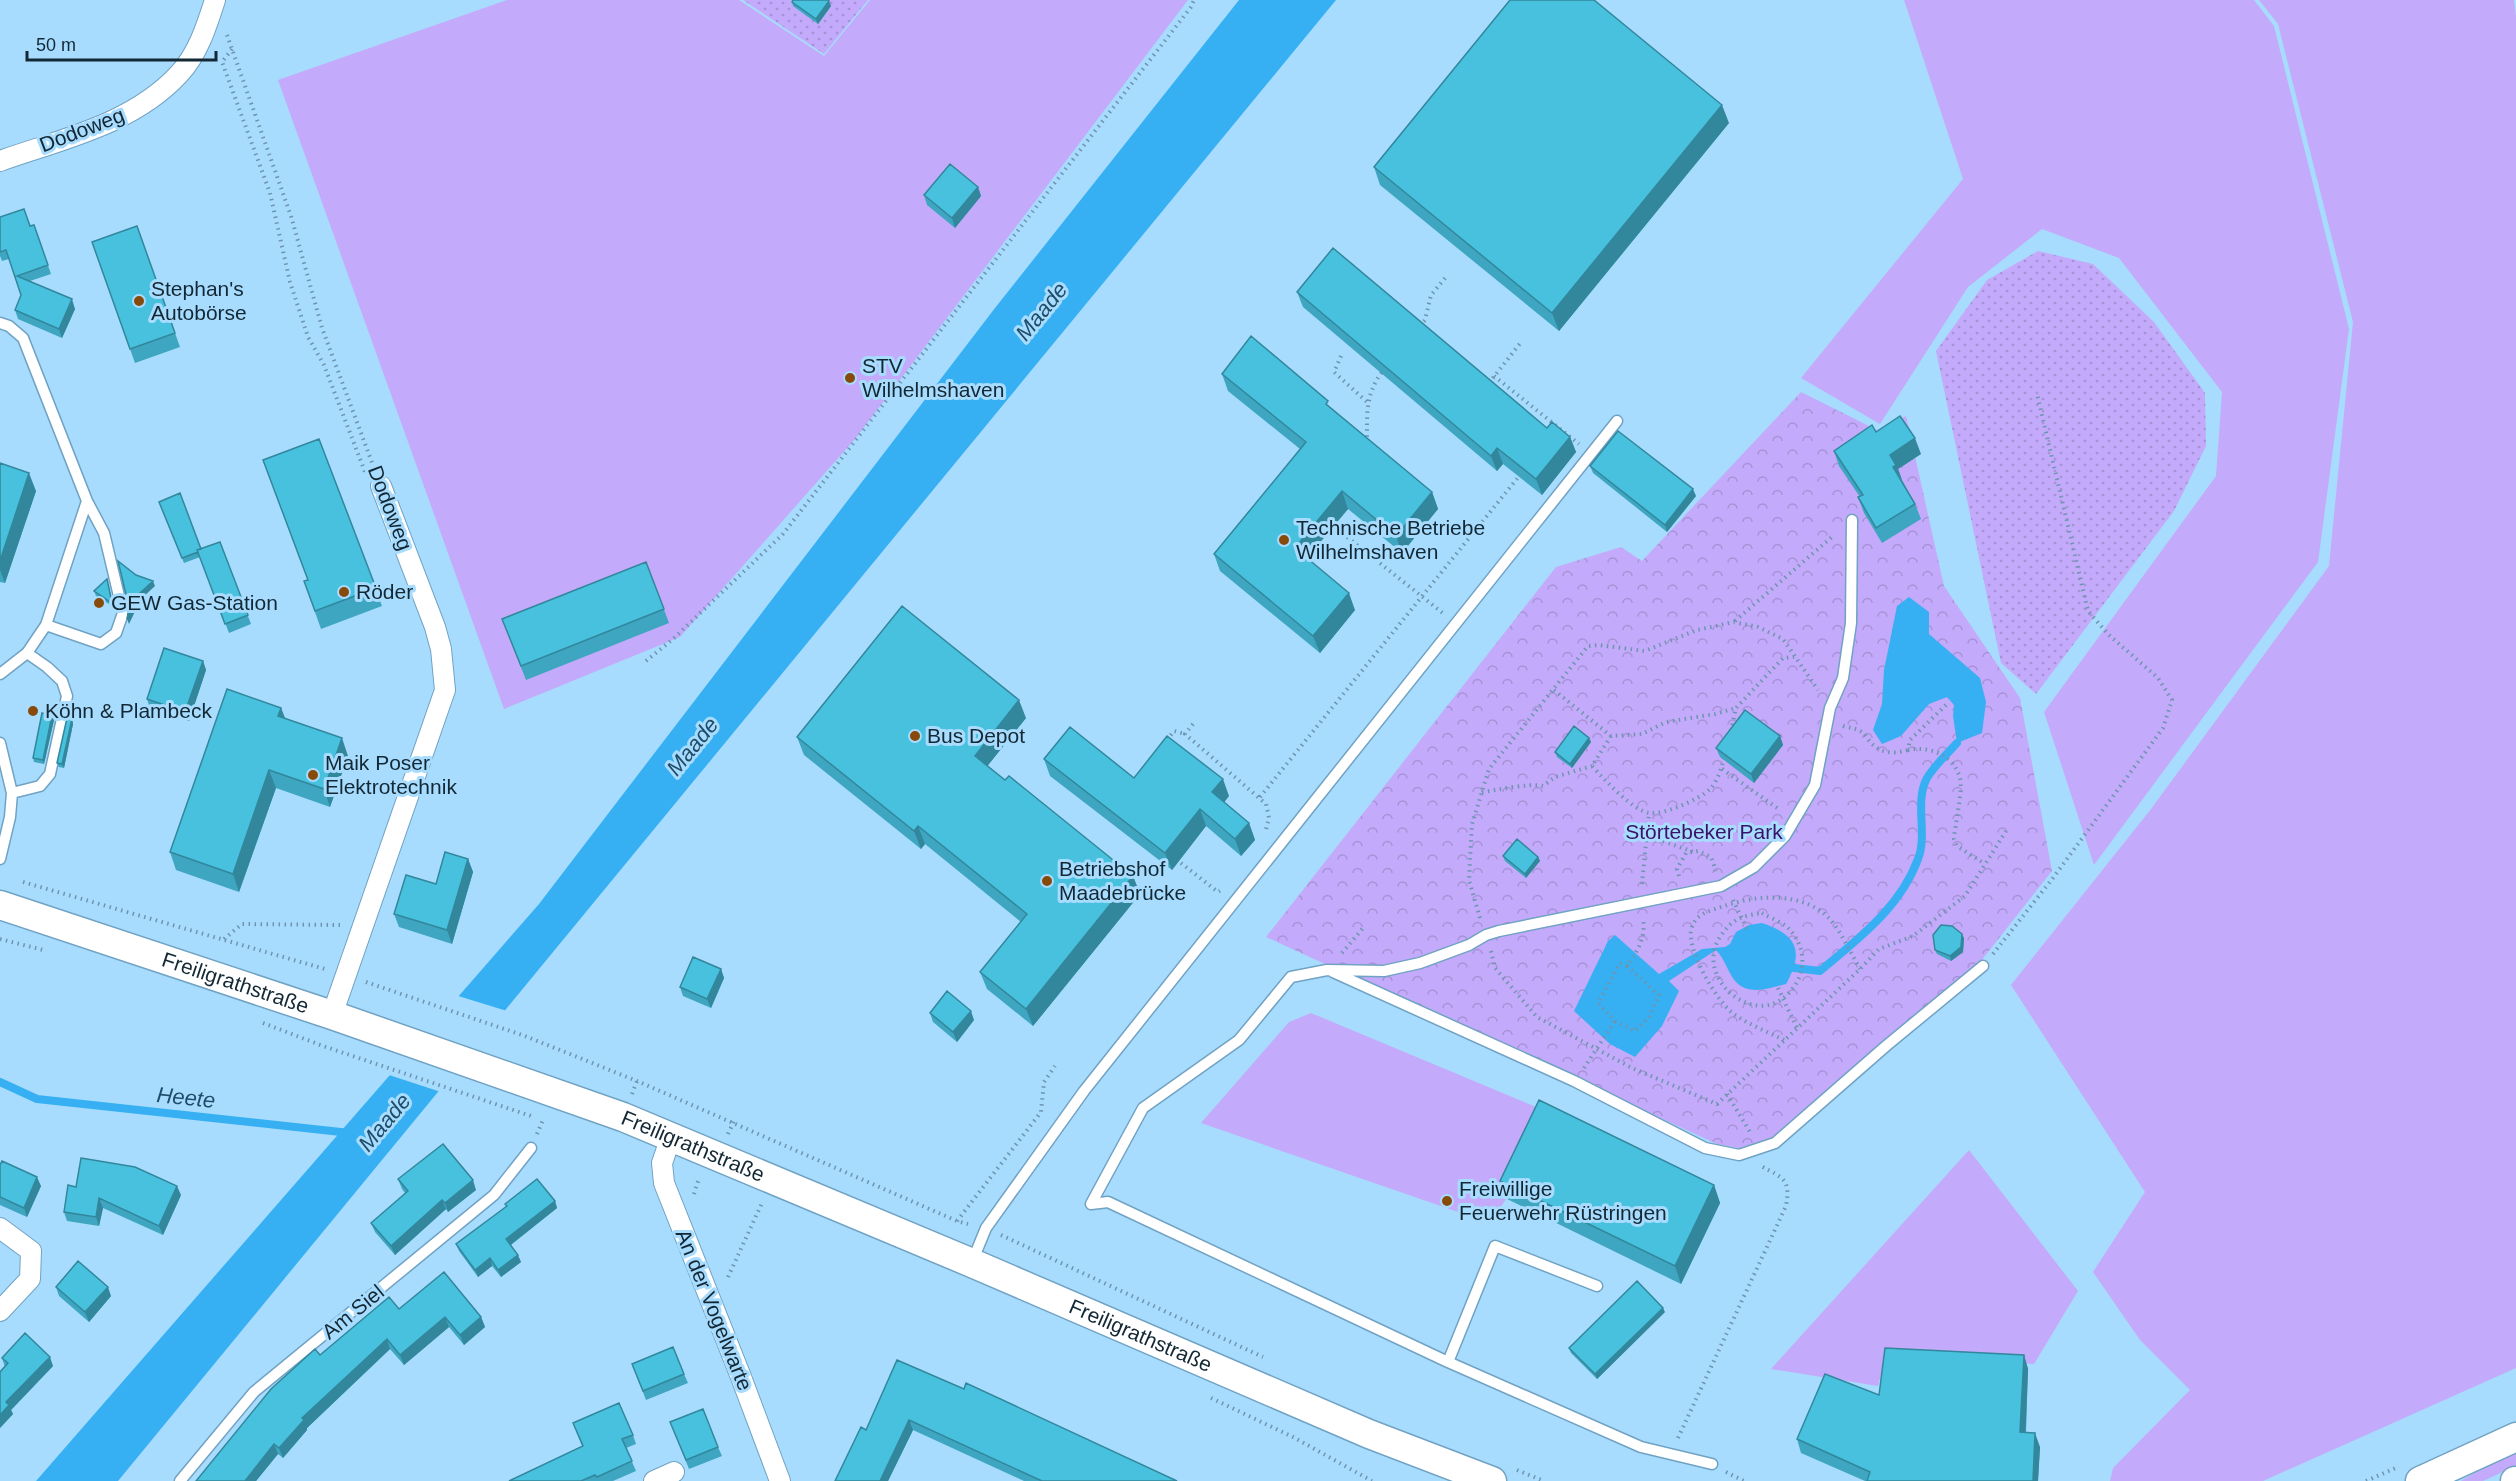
<svg xmlns="http://www.w3.org/2000/svg" width="2516" height="1481" viewBox="0 0 2516 1481" font-family="Arial,sans-serif">
  <defs>
    <pattern id="park-crowns" width="20" height="18" patternUnits="userSpaceOnUse" patternTransform="scale(1.5)"><rect width="20" height="18" fill="#c3aafa"/><path d="M2 6a3 3 0 1 1 6 0M12 15a3 3 0 1 1 6 0" fill="none" stroke="#a792d7"/></pattern>
    <pattern id="garden-dots" width="8" height="8" patternUnits="userSpaceOnUse" patternTransform="scale(1.5)"><rect width="8" height="8" fill="#c3aafa"/><path d="M2 2h.1M6 6h.1" fill="none" stroke="#a792d7" stroke-width="1.8" stroke-linecap="round"/></pattern>
  </defs>
  <rect width="100%" height="100%" fill="#a8dcfe"/>
  <path fill="#c3aafa" d="M507,0H739L824,56L870,0H1188L855,439L680,637L504,709L278,80Z
    M1904,0H2254L2274,26L2349,329L2318,562L2094,865L2044,712L2216,476L2222,392L2119,258L2042,229L1968,287L1880,424L1801,378L1963,179Z
    M2259,0H2514L2516,17V1368L2263,1481H2110L2113,1468L2190,1390L2140,1340L2093,1272L2145,1192L2011,985L2151,809L2329,566L2353,322L2278,24Z
    M1311,1013L1548,1112C1542,1130 1507,1207 1493,1215C1483,1221 1471,1216 1461,1213L1201,1123L1289,1022Z
    M1969,1150L2078,1291L2034,1364L1887,1353L1878,1386L1771,1369Z
    M2516,1449V1466L2483,1481H2461Z"/>
  <path fill="url(#park-crowns)" d="M1801,392L1877,430L1906,416L1944,586L2020,698L2052,871L1981,961L1774,1138L1739,1148L1717,1144L1266,937L1556,567L1621,547L1642,561Z"/>
  <path fill="url(#garden-dots)" d="M743,0H868L824,54Z
    M2038,251L2093,264L2154,322L2205,393L2206,446L2174,511L2036,694L2001,663L1936,351L1987,280Z"/>
  <path fill="#36b0f2" d="M1239,0H1336L118,1481H36L539,904L995,308Z
    M1909,597L1929,612V634L1980,678L1986,702L1982,733L1957,743L1953,716L1954,705L1947,697L1929,704L1901,736L1882,744L1873,730L1882,704L1884,670L1897,606Z
    M1762,923C1798,935 1804,952 1786,984C1770,988 1749,996 1736,982C1728,973 1725,959 1716,950L1669,981L1679,991L1662,1026L1635,1057L1610,1044L1574,1011L1608,941L1615,935L1659,974L1702,949L1725,947L1730,944L1736,932L1749,925Z"/>
  <path fill="#a8dcfe" d="M455,995L507,1011L441,1092L386,1074Z"/>
  <g fill="none" stroke-linecap="round" stroke-linejoin="round">
    <path stroke="#36b0f2" stroke-width="8" d="M1786,967L1820,971C1858,939 1900,908 1918,859C1928,835 1914,802 1927,778C1935,765 1947,754 1957,743
      M0,1082L37,1099L350,1133"/>
    <g stroke="#70a2c3" stroke-width="13">
      <path id="lane" d="M0,323L9,326L23,338L87,501L46,625L27,653L0,674
        M46,625L101,644L116,633L123,613L104,533L87,501
        M0,743L12,793L10,817L0,859
        M12,793L40,786L50,774L67,696L62,681L47,667L27,653
        M1333,972L1574,1081L1705,1148L1739,1155L1775,1143L1886,1046L1983,966
        M1091,1204L1143,1108L1239,1040L1291,977L1327,970L1384,971L1420,963L1469,945L1486,935L1499,931L1721,886L1754,867L1785,836L1815,785L1830,708L1843,678L1851,623L1852,520
        M1091,1204L1108,1202L1448,1362L1641,1447L1712,1464
        M972,1262L986,1228L1084,1091L1617,421
        M1448,1362L1495,1246L1597,1286
        M180,1481L254,1392L494,1195L531,1148"/>
    </g>
    <g stroke="#70a2c3" stroke-width="22">
      <path id="street" d="M0,161C62,139 133,124 179,74C198,54 207,25 215,0
        M332,1015L445,690L441,649L435,627L381,486
        M671,1137L662,1163L664,1183L741,1377L780,1481
        M0,1228L31,1251L30,1279L0,1311
        M654,1481L674,1472"/>
    </g>
    <g stroke="#70a2c3" stroke-width="31">
      <g id="secondary">
        <path id="s1" d="M0,905L332,1015L623,1117L972,1263L1369,1434L1492,1481"/>
        <path d="M2420,1481L2516,1437"/>
        <path d="M2515,1481H2516"/>
      </g>
    </g>
    <path stroke="#6e95af" stroke-width="4" stroke-dasharray="1.5 4.5" stroke-linecap="butt" d="M227,35L291,216L322,328L374,468
      M232,49L222,62L270,193L290,282L308,337L324,365L365,472
      M1420,326L1425,320L1431,295L1446,277
      M1341,356L1334,372L1367,402
      M1494,376L1579,444
      M1489,383L1522,341
      M1367,443C1367,416 1365,393 1383,371
      M1333,526L1444,614
      M1735,621L1833,536
      M646,661L673,639L783,534L1191,7L1194,0
      M1554,690L1611,736L1642,734L1666,722L1715,714L1736,708
      M1946,705L1910,740L1908,750C1929,746 1953,754 1960,778C1963,790 1955,825 1954,839L1957,846L1985,864
      M1193,724L1185,734L1266,804L1269,818L1265,833
      M1843,726C1850,728 1856,728 1862,732C1866,735 1868,740 1871,743C1882,754 1894,754 1908,750
      M1731,731L1736,708L1783,658L1794,657
      M1611,736L1592,766C1604,779 1632,810 1649,813C1664,815 1700,799 1710,789C1718,781 1722,766 1725,755
      M1167,740L1174,731L1185,734
      M1722,769L1780,810
      M1482,792C1499,790 1527,783 1543,786L1555,777L1592,766
      M1260,797L1520,475
      M1646,835L1694,852
      M1181,863L1218,892L1220,891
      M1679,876L1677,869L1686,853L1698,851L1711,857L1716,871
      M23,882L325,969
      M1642,884L1649,813
      M1733,900L1747,929
      M1762,913C1769,917 1779,921 1786,926C1807,945 1808,974 1788,994C1755,1029 1693,978 1720,937C1732,919 1741,916 1762,913Z
      M1480,918L1469,880L1472,824L1489,769L1588,646L1599,645L1645,651L1697,630L1734,622L1758,627L1783,639L1818,690
      M0,939L43,950
      M224,939L242,924L340,925
      M1491,951L1495,968L1537,1017L1632,1068L1717,1104L1860,969L1879,949L1913,936L1965,896L2006,831
      M1342,953L1363,928
      M1993,954L2053,878L2163,728L2172,700L2158,678L2109,635L2088,611L2037,394
      M1627,966L1659,995L1649,1017L1635,1031L1615,1021L1598,1003L1620,963L1627,966C1638,950 1646,938 1643,918
      M366,982L525,1036L637,1081L957,1221L968,1224
      M1778,988L1797,1028
      M263,1023L323,1046L531,1116
      M1784,1040C1768,1032 1750,1025 1735,1015C1718,1004 1684,947 1692,927C1696,914 1709,911 1721,907C1750,897 1785,892 1814,907C1836,917 1848,949 1860,969
      M1584,1068L1615,1021
      M632,1094L637,1081
      M1727,1094L1750,1132
      M537,1134L543,1120
      M728,1134L734,1121
      M694,1194L699,1178
      M957,1221L1041,1112L1044,1082L1055,1066
      M1001,1235L1263,1357
      M728,1277L762,1203
      M1211,1398L1293,1437L1372,1481
      M1678,1438L1786,1206C1791,1179 1783,1178 1761,1166
      M1517,1470L1544,1481
      M1726,1472L1744,1481
      M2366,1481L2398,1467"/>
    <use href="#lane" stroke="#fff" stroke-width="10"/>
    <use href="#street" stroke="#fff" stroke-width="20"/>
    <use href="#secondary" stroke="#fff" stroke-width="28"/>
  </g>
  <path fill="#3ea6c0" d="M792,2L831,6L818,24L793,6Z
    M1729,123L1559,331L1380,185L1374,167Z
    M978,187L981,196L955,228L927,205L924,195Z
    M0,217L31,226L34,225L51,274L30,281L75,309L62,338L18,319L15,310L21,295L9,259L2,261L0,256Z
    M137,226L180,347L135,363L92,242Z
    M1297,292L1547,428L1570,437L1576,452L1542,495L1503,464L1497,471L1303,307Z
    M1222,374L1331,409L1432,492L1438,509L1402,553L1348,509L1307,558L1355,610L1320,653L1220,571L1214,554L1300,449L1228,391Z
    M1876,432L1921,454L1898,469L1902,480L1915,504L1921,519L1882,543L1864,513L1858,497H1860L1839,466L1834,451Z
    M319,439L382,606L321,629L304,581L308,580Z
    M0,463L36,491L5,583L0,582Z
    M1590,466L1696,496L1667,532L1593,473Z
    M159,502L201,549L220,542L251,624L229,633L200,557L184,563Z
    M646,562L669,623L526,680L507,632Z
    M108,583L114,607L96,596L94,591Z
    M203,661L206,670L189,721L150,708L147,699Z
    M281,708L285,718L348,756L330,807L276,788L239,892L176,870L170,852Z
    M52,715L54,720L44,764L34,762L33,758Z
    M1026,718L987,766L1005,780L1133,876L1140,894L1033,1026L987,989L980,972L1021,922L925,844L921,849L804,755L797,737Z
    M72,719L73,724L64,768L59,767L57,763Z
    M1780,736L1783,745L1754,783L1720,757L1716,748Z
    M1589,738L1591,742L1572,768L1557,757L1555,752Z
    M1044,759L1134,778L1229,796L1224,802L1249,823L1255,840L1241,856L1206,826L1172,870L1050,776Z
    M1503,856L1538,857L1540,861L1526,878L1505,861Z
    M468,859L473,872L452,944L399,927L394,914L436,884Z
    M1964,938L1963,952L1951,961L1937,954L1935,950Z
    M721,969L724,978L711,1008L683,996L680,987Z
    M930,1013L974,1020L957,1042L933,1022Z
    M0,1165L41,1186L27,1217L0,1205Z
    M398,1179L476,1190L448,1212L446,1209L395,1255L375,1232L371,1223L405,1193L402,1189Z
    M1500,1181L1714,1185L1720,1203L1681,1284L1507,1199Z
    M76,1187L181,1195L163,1235L103,1208L99,1226L67,1221L64,1212Z
    M555,1201L557,1208L511,1245L521,1262L501,1277L492,1266L478,1277L459,1251L456,1244L506,1207L505,1204Z
    M56,1287L111,1296L89,1322L59,1296Z
    M399,1309L481,1317L485,1327L464,1345L449,1327L404,1365L390,1349L307,1428V1430L283,1458L278,1454L256,1481H196L320,1355Z
    M1665,1312L1597,1379L1571,1353L1569,1348Z
    M2024,1355L2028,1369L2026,1433L2040,1447L2038,1481H1865L1801,1453L1797,1439L1879,1395Z
    M2,1358L53,1366L11,1410L13,1414L0,1428L5,1367Z
    M632,1364L684,1374L688,1383L646,1400Z
    M964,1389L1177,1481H1024L913,1430L888,1481H835L866,1430Z
    M573,1423L633,1435L636,1444L626,1448L636,1471L613,1481H509L582,1446Z
    M674,1432L718,1447L722,1456L689,1469Z"/>
  <path fill="#32879c" d="M829,1L831,6L818,24L816,19Z
    M1722,105L1729,123L1559,331L1552,313Z
    M978,187L981,196L955,228L952,218Z
    M72,299L75,309L62,338L59,329Z
    M1570,437L1576,452L1542,495L1536,479Z
    M1915,438L1921,454L1898,469L1902,480L1893,467L1890,455Z
    M1497,448L1503,464L1497,471L1491,456Z
    M29,473L36,491L5,583L0,570V561Z
    M1693,489L1696,496L1667,532L1665,525Z
    M1342,491L1348,509L1301,565L1295,548Z
    M1432,492L1438,509L1402,553L1396,536Z
    M153,581L155,586L141,599L129,624L127,619L139,594Z
    M1349,593L1355,610L1320,653L1313,636Z
    M203,661L206,670L189,721L185,712Z
    M1019,700L1026,718L981,774L975,756Z
    M281,708L288,726L278,716Z
    M52,715L54,720L44,764L43,760Z
    M72,719L73,724L64,768L62,764Z
    M1780,736L1783,745L1754,783L1751,774Z
    M342,738L348,756L330,807L324,789Z
    M1589,738L1591,742L1572,768L1570,764Z
    M269,770L276,788L239,892L233,874Z
    M1223,779L1229,796L1219,809L1212,792Z
    M1200,809L1206,826L1172,870L1165,853Z
    M1249,823L1255,840L1241,856L1235,839Z
    M918,826L925,844L921,849L914,831Z
    M1538,857L1540,861L1526,878L1525,874Z
    M468,859L473,872L452,944L447,930Z
    M1133,876L1140,894L1033,1026L1026,1009Z
    M1962,934L1964,938L1963,952L1951,961L1950,956Z
    M721,969L724,978L711,1008L707,999Z
    M971,1011L974,1020L957,1042L953,1032Z
    M37,1177L41,1186L27,1217L24,1208Z
    M473,1180L476,1190L448,1212L445,1203Z
    M1714,1185L1720,1203L1681,1284L1675,1266Z
    M177,1186L181,1195L163,1235L159,1226Z
    M99,1198L103,1208L99,1226L96,1217Z
    M442,1200L446,1209L395,1255L391,1246Z
    M555,1201L557,1208L509,1246L506,1239Z
    M518,1255L521,1262L501,1277L498,1270Z
    M490,1258L492,1266L478,1277L475,1270Z
    M108,1287L111,1296L89,1322L85,1312Z
    M1663,1308L1665,1312L1597,1379L1595,1374Z
    M445,1317L449,1327L404,1365L400,1355Z
    M481,1317L485,1327L464,1345L460,1335Z
    M387,1339L390,1349L307,1428V1430L283,1458L279,1448L302,1418Z
    M2024,1355L2028,1369L2025,1446L2020,1432Z
    M50,1357L53,1366L11,1410L13,1414L0,1428V1415L6,1402Z
    M909,1420L913,1430L888,1481H880Z
    M2035,1433L2040,1447L2038,1481H2033Z
    M274,1444L278,1454L256,1481H245Z"/>
  <path fill="#48c1df" stroke="#32879c" stroke-width="1.5" d="M793,0H828L829,1L816,19L792,2Z
    M1510,0H1594L1722,105L1552,313L1374,167Z
    M950,164L978,187L952,218L924,195Z
    M24,209L30,226L34,225L48,265L17,276L72,299L59,329L15,310L21,295L6,250L0,252V217Z
    M137,226L175,333L130,349L92,242Z
    M1333,248L1547,428L1552,422L1570,437L1536,479L1497,448L1491,456L1297,292Z
    M1251,336L1328,401L1326,404L1432,492L1396,536L1342,491L1295,548L1349,593L1313,636L1214,554L1306,442L1222,374Z
    M1900,416L1915,438L1890,455L1896,465L1893,467L1915,504L1876,528L1858,497L1863,495L1834,451L1872,425L1876,432Z
    M1618,431L1693,489L1665,525L1590,466Z
    M319,439L376,588L315,611L304,581L308,580L263,460Z
    M0,463L29,473L0,561Z
    M180,493L201,549L197,550L198,552L182,558L159,502Z
    M220,542L248,615L225,624L197,550Z
    M118,561L136,575L153,581L139,594L127,619L129,607Z
    M646,562L664,609L521,666L502,619Z
    M107,579L112,603L94,591Z
    M902,606L1019,700L975,756L1005,780L1009,776L1133,876L1026,1009L980,972L1027,914L918,826L914,831L797,737Z
    M164,648L203,661L185,712L147,699Z
    M227,689L281,708L278,716L342,738L324,789L269,770L233,874L170,852Z
    M1745,710L1780,736L1751,774L1716,748Z
    M42,713L52,715L43,760L33,758Z
    M67,718L72,719L62,764L57,763Z
    M1574,726L1589,738L1570,764L1555,752Z
    M1070,727L1134,778L1167,736L1223,779L1212,792L1249,823L1235,839L1200,809L1165,853L1044,759Z
    M1517,839L1538,857L1525,874L1503,856Z
    M445,852L468,859L447,930L394,914L406,875L436,884Z
    M1941,925L1952,926L1962,934L1961,947L1950,956L1935,950L1933,935Z
    M693,957L721,969L707,999L680,987Z
    M947,991L971,1011L953,1032L930,1013Z
    M1539,1100L1714,1185L1675,1266L1500,1181Z
    M443,1144L473,1180L445,1203L442,1200L391,1246L371,1223L408,1191L398,1179Z
    M81,1158L135,1167L177,1186L159,1226L99,1198L96,1217L64,1212L68,1185L76,1187Z
    M2,1161L37,1177L24,1208L0,1197V1165Z
    M537,1179L555,1201L506,1239L518,1255L498,1270L490,1258L475,1270L456,1244L507,1206L505,1204Z
    M78,1261L108,1287L85,1312L56,1287Z
    M444,1272L481,1317L460,1335L445,1317L400,1355L387,1339L302,1418L304,1420L279,1448L274,1444L245,1481H196L271,1389L315,1349L320,1355L389,1297L399,1309Z
    M1637,1281L1663,1308L1595,1374L1569,1348Z
    M25,1333L50,1357L6,1402L9,1405L0,1415V1372L8,1363L2,1358Z
    M673,1347L684,1374L643,1391L632,1364Z
    M1885,1348L2024,1355L2020,1432L2035,1433L2033,1481H1867L1870,1472L1797,1439L1825,1374L1879,1395Z
    M897,1360L964,1389L966,1383L1177,1481H1042L909,1420L880,1481H835L861,1427L866,1430Z
    M619,1403L633,1435L622,1439L632,1461L597,1477L595,1475L581,1481H509L583,1446L573,1423Z
    M703,1409L718,1447L686,1460L670,1422Z"/>
  <g fill="#874a0b" stroke="#a8dcfe" stroke-width="2">
    <circle cx="139" cy="301" r="6"/>
    <circle cx="850" cy="378" r="6"/>
    <circle cx="1284" cy="540" r="6"/>
    <circle cx="344" cy="592" r="6"/>
    <circle cx="99" cy="603" r="6"/>
    <circle cx="33" cy="711" r="6"/>
    <circle cx="915" cy="736" r="6"/>
    <circle cx="313" cy="775" r="6"/>
    <circle cx="1047" cy="881" r="6"/>
    <circle cx="1447" cy="1201" r="6"/>
  </g>
  <g text-anchor="middle" stroke-width="6" stroke-linejoin="round" paint-order="stroke">
    <g font-size="21" fill="#132835" stroke="#a8dcfe">
      <text transform="translate(82 130) rotate(-21)" y="7">Dodoweg</text>
      <text transform="translate(390 508) rotate(69)" y="7">Dodoweg</text>
      <text dy="7" stroke="none"><textPath href="#s1" startOffset="248">Freiligrathstraße</textPath></text>
      <text dy="7" stroke="none"><textPath href="#s1" startOffset="734">Freiligrathstraße</textPath></text>
      <text transform="translate(714 1310) rotate(68)" y="7">An der Vogelwarte</text>
      <text transform="translate(353 1312) rotate(-39)" y="7">Am Siel</text>
      <text dy="7" stroke="none"><textPath href="#s1" startOffset="1220">Freiligrathstraße</textPath></text>
    </g>
    <g font-size="21" fill="#132835" stroke="#a8dcfe" text-anchor="start">
      <text x="151" y="296">Stephan's<tspan x="151" dy="24">Autobörse</tspan></text>
      <text x="862" y="373">STV<tspan x="862" dy="24">Wilhelmshaven</tspan></text>
      <text x="1296" y="535">Technische Betriebe<tspan x="1296" dy="24">Wilhelmshaven</tspan></text>
      <text x="356" y="599">Röder</text>
      <text x="111" y="610">GEW Gas-Station</text>
      <text x="45" y="718">Köhn &amp; Plambeck</text>
      <text x="927" y="743">Bus Depot</text>
      <text x="325" y="770">Maik Poser<tspan x="325" dy="24">Elektrotechnik</tspan></text>
      <text x="1059" y="876">Betriebshof<tspan x="1059" dy="24">Maadebrücke</tspan></text>
      <text x="1459" y="1196">Freiwillige<tspan x="1459" dy="24">Feuerwehr Rüstringen</tspan></text>
    </g>
    <g font-size="21" fill="#391268" stroke="#a8dcfe">
      <text x="1704" y="839">Störtebeker Park</text>
    </g>
    <g font-size="22" font-style="italic" fill="#1f4d69" stroke="#a8dcfe">
      <text transform="translate(1041 311) rotate(-51)" y="8">Maade</text>
      <text transform="translate(692 746) rotate(-51)" y="8">Maade</text>
      <text transform="translate(186 1097) rotate(6)" y="8">Heete</text>
      <text transform="translate(384 1122) rotate(-50)" y="8">Maade</text>
    </g>
  </g>
  <path d="M27 51v9h189v-9" fill="none" stroke="#132835" stroke-width="3"/>
  <text x="36" y="51" font-size="18" fill="#132835" stroke="#a8dcfe" stroke-width="4.5" paint-order="stroke">50 m</text>
</svg>
